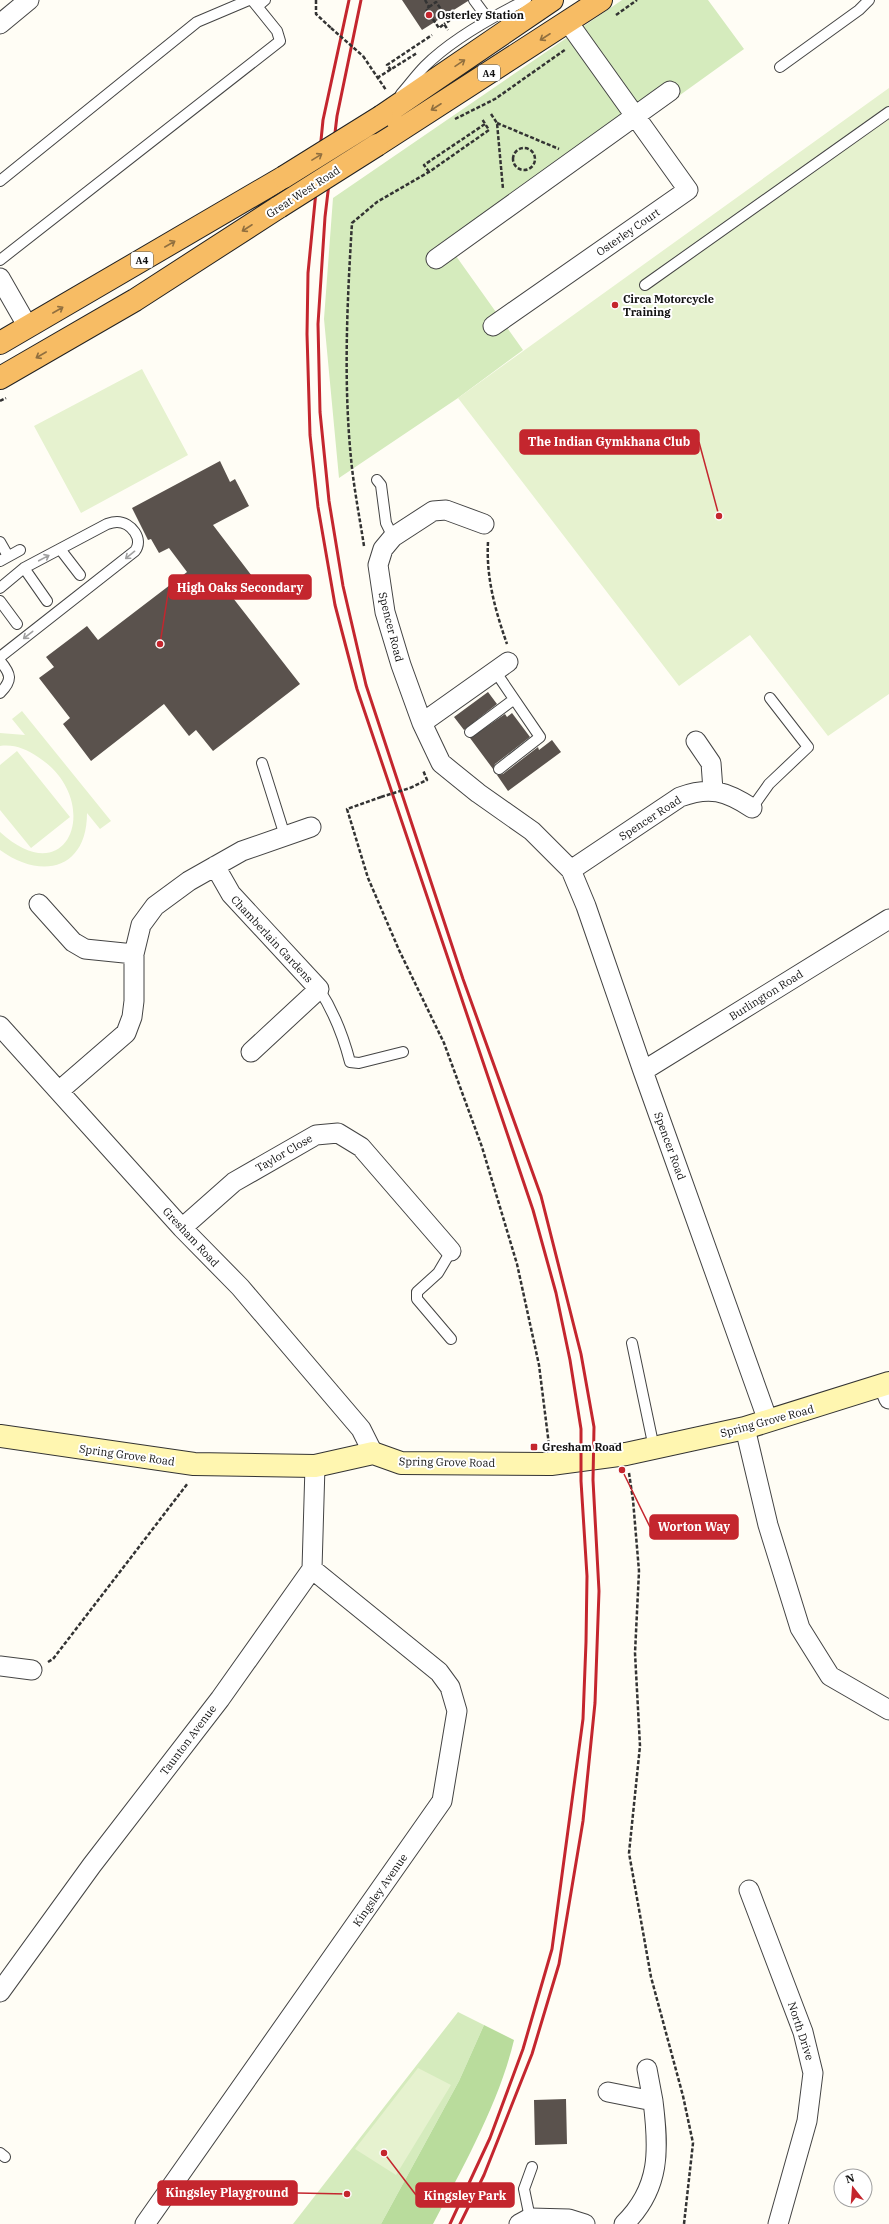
<svg xmlns="http://www.w3.org/2000/svg" width="889" height="2224" viewBox="0 0 889 2224" font-family="'IBM Plex Serif',serif">
  <rect width="100%" height="100%" fill="#fffdf5"/>
  <path fill="#d5ebbd" d="M622,0H708L744,49L456,256L523,350L458,398L339,478L324,319L333,198Z
    M458,2012L484,2025L459,2081L381,2224H293Z"/>
  <path fill="#b9dc9c" d="M484,2025L514,2040C499,2103 463,2167 433,2224H381L459,2081Z"/>
  <path fill="#e6f2cf" d="M889,88V694L828,736L750,635L679,686L458,398Z
    M142,369L188,455L81,513L34,426Z
    M22,711L111,821L100,829L87,813C87,870 41,880 0,850V832C70,896 104,799 38,757C26,749 14,744 0,746V733L25,735L12,719Z
    M17,751L70,817L31,848L0,810V765Z
    M418,2068L451,2085L396,2175L355,2149Z"/>
  <path fill="#5a524d" d="M402,0H468V1L422,30Z
    M220,461L230,482L235,479L249,506L213,525L255,580L233,598L300,684L213,751L196,730L189,736L164,704L91,761L63,724L70,718L39,678L54,667L46,657L87,626L98,640L187,572L169,548L159,553L151,539L148,540L132,508Z
    M488,692L497,704L464,730L454,717Z
    M512,713L530,737L495,764L493,769L470,738L505,714L507,717Z
    M552,740L561,752L508,791L497,775L503,774L538,747L539,750Z
    M566,2099L567,2144L535,2145L534,2100Z"/>
  <g fill="none" stroke-linecap="round" stroke-linejoin="round">
    <g stroke="#444" stroke-width="12">
      <path id="service" d="M474,0L488,19
        M258,6L265,0
        M780,67L859,10L869,0
        M401,94C409,85 417,74 425,66C451,40 494,16 526,0
        M0,181L197,22L249,0
        M0,260L280,41L277,31L252,0
        M645,285L889,112
        M377,480L381,485L386,523L393,537
        M0,542L8,556
        M60,549L80,575
        M0,561L20,550
        M24,568L47,601
        M0,588L24,568L107,524C110,523 114,522 117,522C131,522 144,539 135,551L0,657
        M0,601L17,624
        M0,661C11,674 13,680 0,693
        M495,671L540,737L499,769
        M470,732L513,700
        M262,763L285,836
        M752,808L769,784L808,747L770,698
        M319,989C334,1012 343,1035 350,1062L359,1063L403,1052
        M451,1339L417,1299V1292L438,1273L451,1251
        M632,1343L654,1448
        M0,2153L5,2157
        M530,2218L524,2189L532,2167"/>
    </g>
    <g stroke="#444" stroke-width="21">
      <path id="minor" d="M0,24L29,0
        M436,259L670,91
        M0,278L28,327
        M493,326L688,190L568,22
        M484,524L446,510L433,511L393,537L383,549L378,565L385,612L401,665L422,723L508,662
        M422,723L441,763L478,793L532,831L571,870L586,906L643,1071L768,1421
        M696,741L711,763L713,790
        M215,866L231,894L319,989L251,1052
        M571,870L680,797C710,786 726,791 752,808
        M39,904L73,942L85,949L134,954
        M0,1026L182,1228L240,1287L361,1429L373,1453
        M643,1071L889,919
        M59,1091L126,1033L132,1017L134,1001V954L141,925L155,906L189,881L242,851L311,827
        M182,1228L234,1182L316,1135L338,1133L361,1147L451,1251
        M883,1385L889,1399
        M745,1428L768,1525L800,1628L830,1676L889,1710
        M0,1666L32,1670
        M749,1890L803,2032L813,2073L807,2121L778,2224
        M0,1992L92,1865L220,1699L312,1569L315,1466
        M647,2069L653,2101
        M608,2092L653,2101C659,2149 661,2188 624,2224
        M145,2224L442,1801L457,1711L450,1687L439,1672L312,1569
        M519,2224L530,2218L569,2219L585,2224"/>
    </g>
    <g stroke="#333" stroke-width="24">
      <path id="secondary" d="M0,1436L194,1464L315,1466L373,1453L401,1463L551,1464L626,1454L745,1428L889,1383"/>
    </g>
    <g stroke="#222" stroke-width="24">
      <path id="trunk" d="M382,116L552,0
        M377,145L601,0
        M0,343L284,177
        M0,378L135,300L279,207"/>
    </g>
    <path stroke="#333" stroke-width="2.5" stroke-dasharray="4 2" stroke-linecap="butt" d="M316,0V14L331,28
      M425,0L429,7L426,9L439,28L444,24L448,30
      M429,7L436,2L449,21L444,24
      M616,15L637,0
      M363,56L386,90
      M391,70L387,65L432,35
      M377,78L417,53
      M491,114L497,123L503,189
      M455,119L495,99L566,49
      M497,123L559,149
      M513 159a11 11 0 1 1 22 0a11 11 0 1 1-22 0Z
      M429,172L424,165L485,124
      M0,401L6,398
      M488,542C486,577 495,610 507,644
      M364,546C360,520 355,494 352,468C343,387 347,304 352,223L377,202L429,172L489,130L482,119
      M410,788L427,780L423,770
      M381,797L347,809L368,878L399,950L444,1043L482,1147L517,1264L539,1365L549,1445
      M629,1473L633,1500L639,1571L635,1653L640,1746L629,1853L651,1977L683,2096L693,2143L684,2224
      M48,1662L53,1659L188,1483"/>
    <use href="#service" stroke="#fff" stroke-width="10"/>
    <use href="#minor" stroke="#fff" stroke-width="19"/>
    <use href="#secondary" stroke="#fff6b0" stroke-width="22"/>
    <use href="#trunk" stroke="#f7bc64" stroke-width="22"/>
    <path stroke="#c4262e" stroke-width="3" d="M349,0L323,120L308,273L307,334L310,435L318,507L335,605L357,689L533,1210L556,1293L570,1360L581,1429V1481L587,1576L586,1642L583,1719L552,1949L523,2049L490,2138L450,2224
      M361,0L337,116L325,217L318,324L320,412L329,501L343,586L366,685L463,979L541,1196L581,1354L594,1427L593,1480L599,1591L595,1703L583,1821L559,1964L532,2054L484,2175L460,2224"/>
    <g stroke="#222" stroke-width="24" stroke-linecap="butt">
      <path id="trunk-bridge" d="M284,177L382,116
        M279,207L377,145"/>
    </g>
    <path stroke="#333" stroke-width="2.5" stroke-dasharray="4 2" stroke-linecap="butt" d="M331,28L363,56
      M381,797L410,788"/>
    <use href="#trunk-bridge" stroke="#f7bc64" stroke-width="22"/>
  </g>
  <defs><path id="oneway-shaft" d="M-6 0H5M1.5-3L5.5 0L1.5 3" fill="none" stroke-width="1.6" stroke-linecap="round" stroke-linejoin="round"/></defs>
  <g stroke="#906f3f">
    <use href="#oneway-shaft" transform="translate(545 37) rotate(147)"/>
    <use href="#oneway-shaft" transform="translate(460 63) rotate(-34)"/>
    <use href="#oneway-shaft" transform="translate(436 107) rotate(147)"/>
    <use href="#oneway-shaft" transform="translate(317 157) rotate(-32)"/>
    <use href="#oneway-shaft" transform="translate(247 228) rotate(147)"/>
    <use href="#oneway-shaft" transform="translate(170 244) rotate(-30)"/>
    <use href="#oneway-shaft" transform="translate(58 310) rotate(-30)"/>
    <use href="#oneway-shaft" transform="translate(41 355) rotate(150)"/>
  </g>
  <g stroke="#a0a0a0">
    <use href="#oneway-shaft" transform="translate(130 555) rotate(141)"/>
    <use href="#oneway-shaft" transform="translate(44 558) rotate(-28)"/>
    <use href="#oneway-shaft" transform="translate(28 635) rotate(142)"/>
  </g>
  <g fill="#c4262e" stroke="#fff" stroke-width="1.5">
    <circle cx="429" cy="15" r="4"/>
    <circle cx="615" cy="305" r="4"/>
    <rect x="530" y="1443" width="8" height="8" rx="2"/>
  </g>
  <g text-anchor="middle" stroke-width="4" stroke-linejoin="round" paint-order="stroke">
    <g fill="#fff" stroke="#585858" stroke-width="1">
      <rect x="478" y="65" width="22" height="16" rx="3"/>
      <rect x="131" y="252" width="22" height="16" rx="3"/>
    </g>
    <g font-size="10" font-weight="bold" fill="#111">
      <text x="489" y="77">A4</text>
      <text x="142" y="264">A4</text>
    </g>
    <g font-size="11" font-weight="bold" fill="#111" stroke="#fff" text-anchor="start">
      <text x="437" y="19">Osterley Station</text>
      <text x="623" y="303">Circa Motorcycle<tspan x="623" dy="13">Training</tspan></text>
      <text x="542" y="1451">Gresham Road</text>
    </g>
    <g font-size="11" fill="#111" stroke="#fff">
      <text transform="translate(303 192) rotate(-33)" y="4">Great West Road</text>
      <text transform="translate(628 232) rotate(-35)" y="4">Osterley Court</text>
      <text transform="translate(391 627) rotate(76)" y="4">Spencer Road</text>
      <text transform="translate(650 818) rotate(-33)" y="4">Spencer Road</text>
      <text transform="translate(272 939) rotate(47)" y="4">Chamberlain Gardens</text>
      <text transform="translate(766 995) rotate(-32)" y="4">Burlington Road</text>
      <text transform="translate(670 1146) rotate(70)" y="4">Spencer Road</text>
      <text transform="translate(284 1153) rotate(-30)" y="4">Taylor Close</text>
      <text transform="translate(191 1237) rotate(47)" y="4">Gresham Road</text>
      <text transform="translate(767 1421) rotate(-15)" y="4">Spring Grove Road</text>
      <text transform="translate(127 1455) rotate(8)" y="4">Spring Grove Road</text>
      <text transform="translate(447 1462) rotate(1)" y="4">Spring Grove Road</text>
      <text transform="translate(188 1740) rotate(-53)" y="4">Taunton Avenue</text>
      <text transform="translate(380 1890) rotate(-55)" y="4">Kingsley Avenue</text>
      <text transform="translate(801 2031) rotate(72)" y="4">North Drive</text>
    </g>
  </g>
  <path fill="none" stroke="#c4262e" stroke-width="1.5" d="M719 516L699 442M160 644L169 587M622 1470L650 1527M347 2194L297 2193M384 2153L416 2195"/>
  <g fill="#c4262e" stroke="#fff" stroke-width="1.5">
    <circle cx="719" cy="516" r="4"/>
    <circle cx="160" cy="644" r="4"/>
    <circle cx="622" cy="1470" r="4"/>
    <circle cx="347" cy="2194" r="4"/>
    <circle cx="384" cy="2153" r="4"/>
  </g>
  <g fill="#c4262e" stroke="#c4262e" stroke-width="1.5">
    <rect x="520" y="430" width="179" height="24" rx="4"/>
    <rect x="169" y="575" width="142" height="24" rx="4"/>
    <rect x="650" y="1515" width="88" height="24" rx="4"/>
    <rect x="158" y="2181" width="139" height="24" rx="4"/>
    <rect x="416" y="2183" width="98" height="24" rx="4"/>
  </g>
  <g font-size="12" text-anchor="middle" font-weight="bold" fill="#fff">
    <text x="609" y="446">The Indian Gymkhana Club</text>
    <text x="240" y="592">High Oaks Secondary</text>
    <text x="694" y="1531">Worton Way</text>
    <text x="227" y="2197">Kingsley Playground</text>
    <text x="465" y="2200">Kingsley Park</text>
  </g>
  <g transform="translate(853 2188) rotate(343)"><circle r="19" fill="#ffffff" stroke="#a0a0a0"/>
  <path d="M0-3L7 15L0 10L-7 15Z" fill="#c4262e"/>
  <text y="-6" font-size="11" font-weight="bold" text-anchor="middle" fill="#111111">N</text>
  </g>
</svg>
